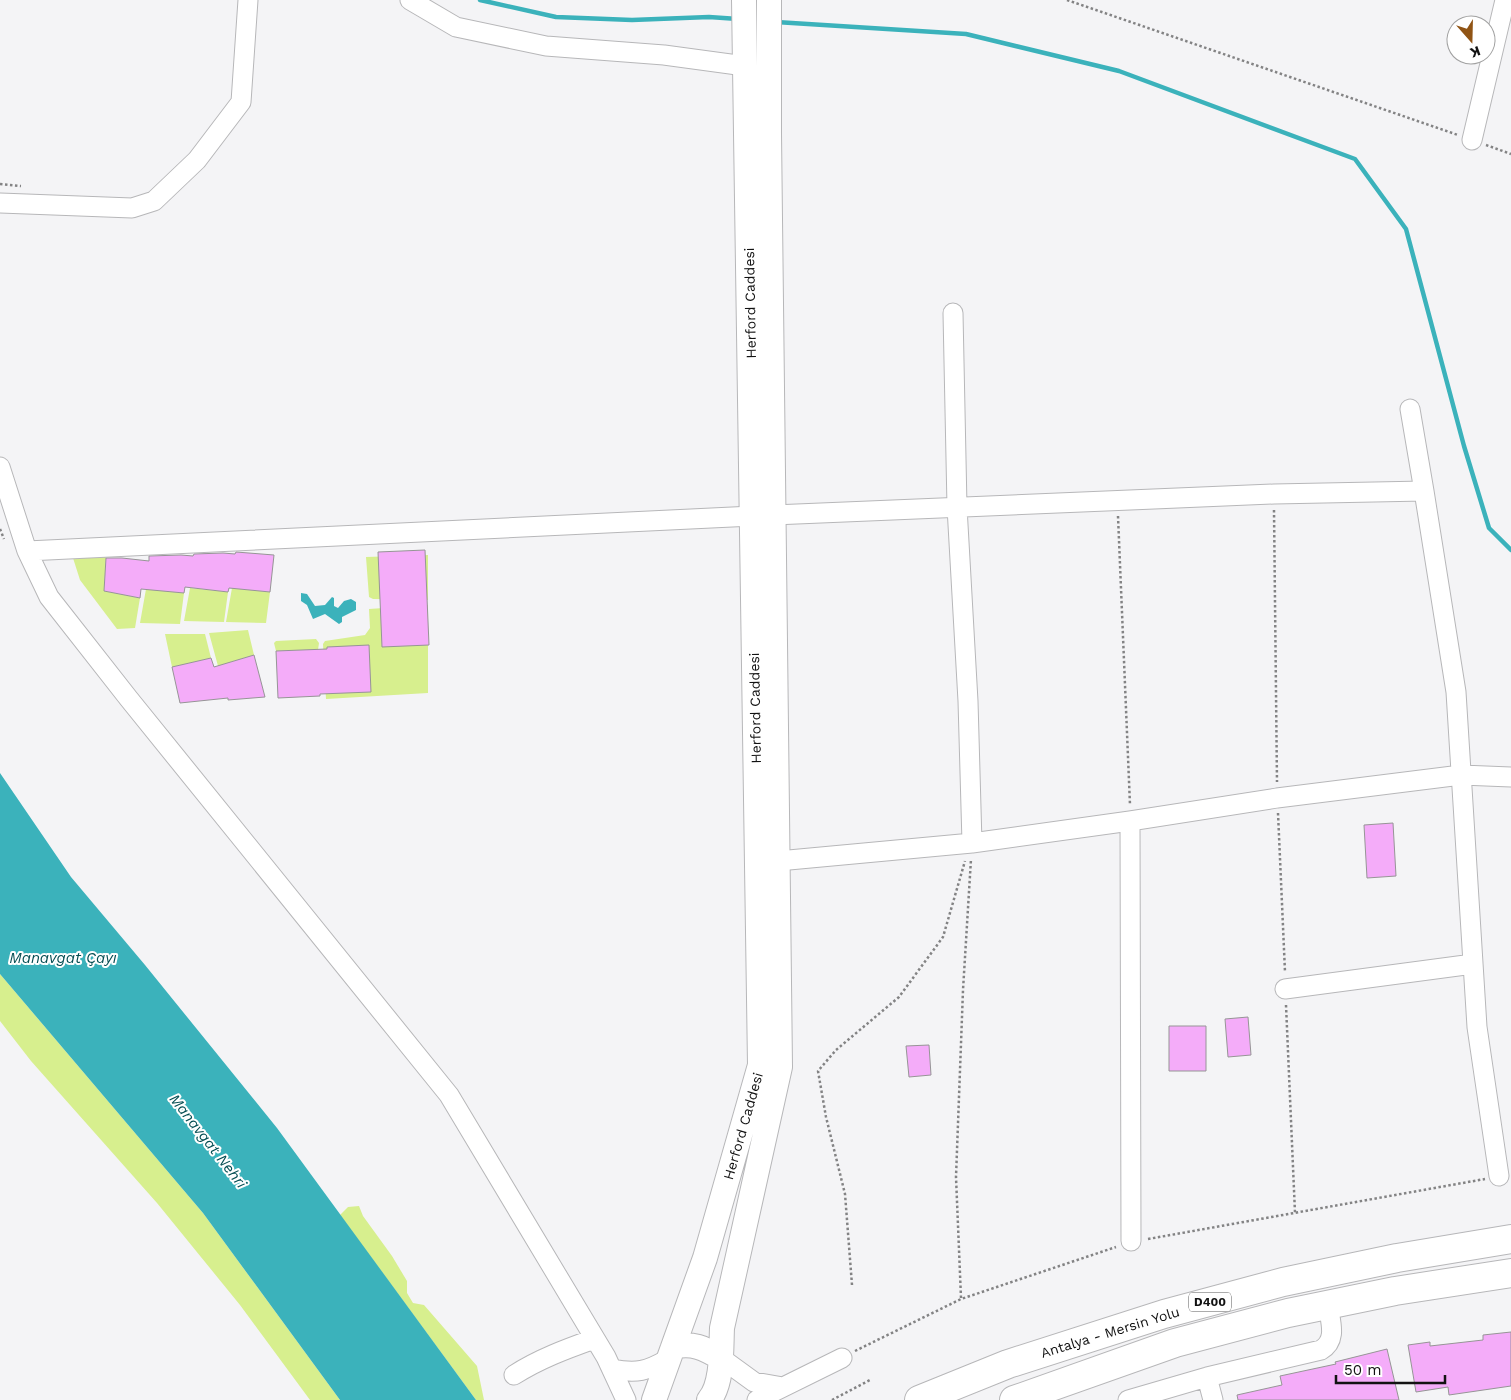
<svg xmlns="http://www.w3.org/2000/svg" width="1511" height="1400" viewBox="0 0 1511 1400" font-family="'Work Sans',sans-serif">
  <rect width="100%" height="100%" fill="#f4f4f6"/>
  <path fill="#d7ef8e" d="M428,555V600L373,599L369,597L366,557Z
    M106,556L104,591L140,598L135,628L117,629L80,580L73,558Z
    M190,588L228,592L224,622L184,621Z
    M232,588L270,592L266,623L226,622Z
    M146,589L184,593L180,624L140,623Z
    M428,605V693L326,699L323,644L325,641L365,635L370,628L369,609Z
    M248,630L254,655L218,666L209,633Z
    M165,634H205L211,658L172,667Z
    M316,639L319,643L318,650L276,651L274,643L276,641Z
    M0,974L203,1213L340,1400H310L240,1305L157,1203L31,1061L0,1021Z
    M359,1206L363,1216L392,1256L407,1281V1293L413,1303L424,1305L477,1366L484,1400H476L340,1215L348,1207Z"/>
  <path fill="#3bb2bb" d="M301,593L307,594L315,606L325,605L332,597L334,598V606L338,608L344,601L351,599L356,602V610L342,617V622L339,624L325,614L313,619L307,605L301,601Z
    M0,773L71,877L145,965L277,1128L476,1400H340L203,1213L0,974Z"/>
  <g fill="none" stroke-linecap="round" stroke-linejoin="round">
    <path stroke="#3bb2bb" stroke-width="4.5" d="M480,0L556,17L632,20L709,17L738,19
      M776,22L966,34L1119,71L1355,159L1406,229L1464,446L1489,528L1511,550"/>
  </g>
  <path fill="#f4acf9" stroke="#969596" d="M425,550L429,645L382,647L378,552Z
    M236,552L274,555L270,592L229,588L228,592L185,587L184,593L141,589L140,598L104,591L106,558H122L149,561V556L181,555L193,556L194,554L223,553L235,554Z
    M369,645L371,692L320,694V696L278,698L276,651L327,649V647Z
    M254,655L265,697L228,700V698L180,703L172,667L211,658L214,667Z
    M1393,823L1396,876L1367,878L1364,825Z
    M1248,1017L1251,1055L1228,1057L1225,1019Z
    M1169,1026H1206V1071H1169Z
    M929,1045L931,1075L909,1077L906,1046Z
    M1511,1332V1386L1449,1395L1448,1387L1416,1392L1408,1345L1430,1342V1346L1483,1340V1335Z
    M1387,1349L1399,1400H1238L1237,1395L1282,1385L1280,1376L1336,1364L1335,1362Z"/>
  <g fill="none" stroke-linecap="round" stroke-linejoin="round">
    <g stroke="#b7b7b9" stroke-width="21">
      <path id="minor" d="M410,0L456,27L546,46L664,55L745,66
        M1472,140L1505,0
        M0,203L132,208L154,201L197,160L241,102L248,0
        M953,313L957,507L968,701L972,843
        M1410,409L1424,491
        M0,467L27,551
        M773,515L1274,494L1424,491L1456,692L1477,1027L1499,1176
        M1130,821L1131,1241
        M778,861L972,843L1130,821L1277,798L1461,775L1511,777
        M1285,989L1473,964
        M721,1358L754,1382L783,1387
        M612,1369C637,1374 647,1371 668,1359
        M514,1375C539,1359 566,1349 594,1339
        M1207,1377L1321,1350C1338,1340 1330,1321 1328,1305
        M626,1400L606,1357L449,1095L129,699L49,597L27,551L753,516
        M757,1400L842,1358
        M1128,1400L1207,1377L1213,1400"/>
    </g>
    <g stroke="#b7b7b9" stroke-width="26">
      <path id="major" d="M673,1347C692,1342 704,1348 721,1358
        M654,1400L705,1258L760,1065L744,0
        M709,1400C723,1384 721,1348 722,1328L780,1067L769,134V0"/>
    </g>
    <g stroke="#b7b7b9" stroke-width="30">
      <path id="highway" d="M919,1400L1008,1364L1164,1314L1283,1282L1397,1258L1511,1239
        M1014,1400L1175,1343L1288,1313L1395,1291L1511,1273"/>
    </g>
    <path stroke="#838384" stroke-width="2.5" stroke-dasharray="2.5 2.5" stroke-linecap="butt" d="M1067,0L1458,135
      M1486,145L1511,154
      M0,184L21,186
      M1274,510L1277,782
      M1118,516L1130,805
      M0,529L4,539
      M1278,813L1285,972
      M1286,1005L1295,1213
      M1148,1239L1485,1179
      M852,1285L845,1194L826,1117L818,1071L836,1050L899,997L943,937L965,861
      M961,1298L956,1177L963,990L971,859
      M855,1351L961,1299L1116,1247
      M832,1400L870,1380"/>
    <use href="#minor" stroke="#fff" stroke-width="19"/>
    <use href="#major" stroke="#fff" stroke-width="24"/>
    <use href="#highway" stroke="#fff" stroke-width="28"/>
  </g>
  <g text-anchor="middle" stroke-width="4" stroke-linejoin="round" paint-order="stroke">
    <rect fill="#fff" stroke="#595959" stroke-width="1" x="1189" y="1292.5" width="42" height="19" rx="4"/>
    <g font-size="12" font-weight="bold" fill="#121212">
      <text x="1210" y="1306">D400</text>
    </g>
    <g font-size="14" fill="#121212" stroke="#fff">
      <text transform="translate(750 303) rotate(-91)" y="5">Herford Caddesi</text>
      <text transform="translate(755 708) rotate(-91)" y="5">Herford Caddesi</text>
      <text transform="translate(743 1126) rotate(-74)" y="5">Herford Caddesi</text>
      <text transform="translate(1110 1332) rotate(-17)" y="5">Antalya - Mersin Yolu</text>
    </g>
    <g font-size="15" font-style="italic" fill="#054e53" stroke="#fff">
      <text x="63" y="963">Manavgat Çayı</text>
      <text transform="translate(208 1141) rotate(52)" y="5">Manavgat Nehri</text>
    </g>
  </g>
  <g transform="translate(1471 40) rotate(160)"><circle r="24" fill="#ffffff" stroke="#a0a0a0"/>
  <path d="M0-4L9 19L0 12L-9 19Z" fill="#905415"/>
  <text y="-8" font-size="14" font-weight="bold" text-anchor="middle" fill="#121212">K</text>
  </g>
  <path d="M1336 1375v8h109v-8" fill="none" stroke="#121212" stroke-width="2.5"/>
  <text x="1344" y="1375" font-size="15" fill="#121212" stroke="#ffffff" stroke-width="4" paint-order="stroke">50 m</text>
</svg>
